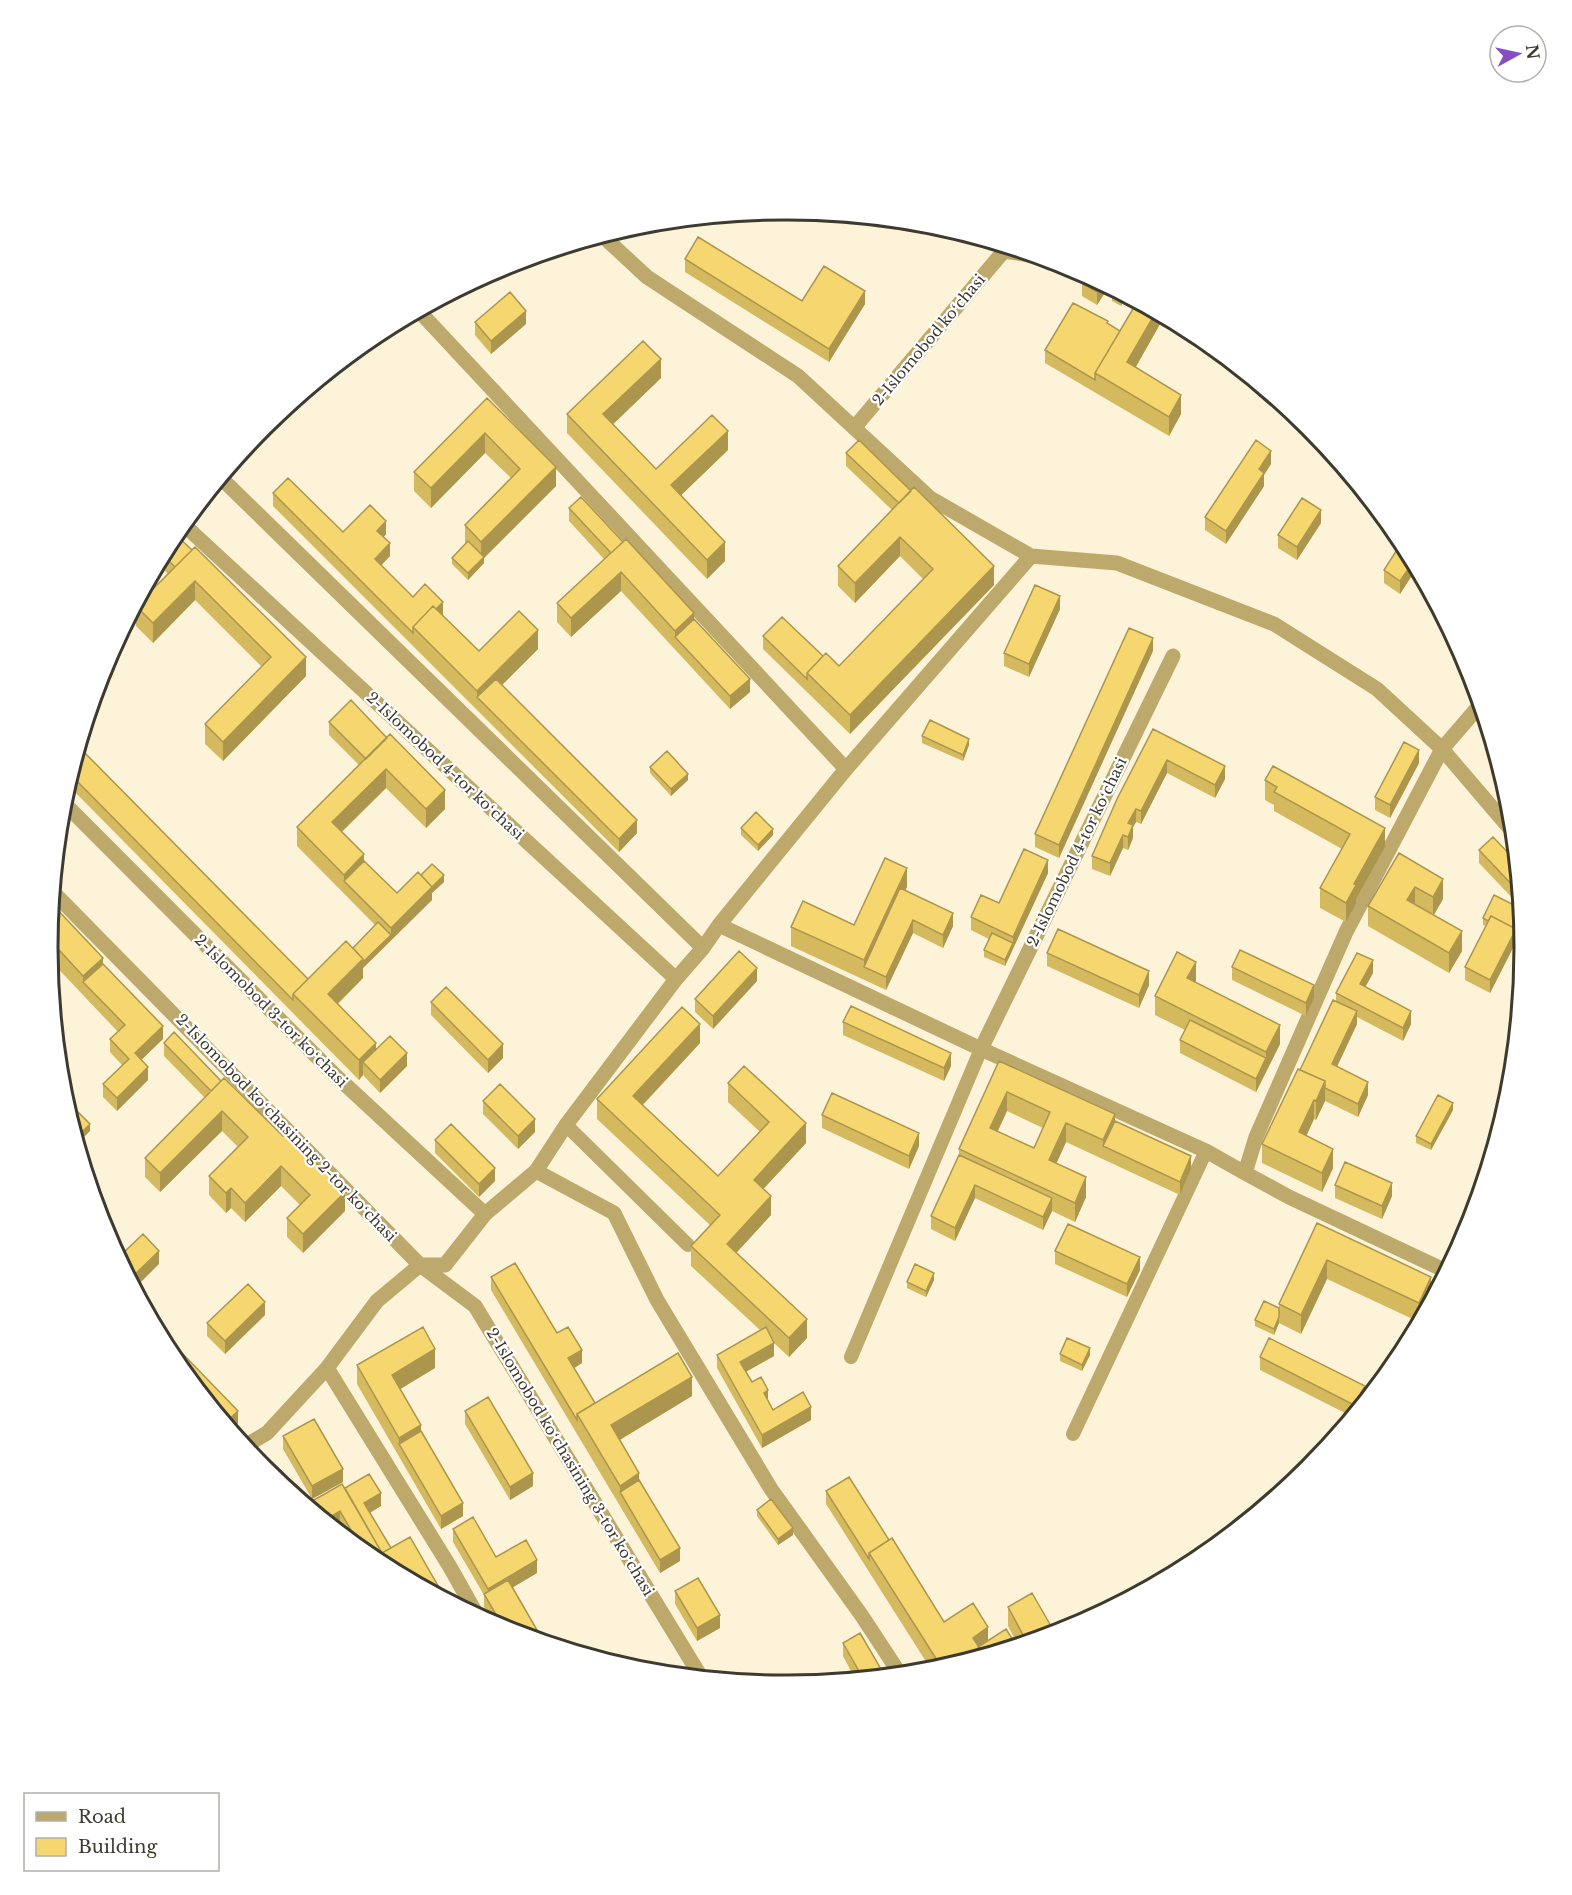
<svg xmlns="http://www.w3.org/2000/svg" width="1572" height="1895" viewBox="0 0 1572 1895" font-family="'Libre Baskerville',serif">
  <rect width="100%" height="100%" fill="#fcf3d8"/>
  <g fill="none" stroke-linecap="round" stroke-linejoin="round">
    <path stroke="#bca96b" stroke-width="14" d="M566,1125L688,1245
      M851,1357L981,1049
      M1073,1434L1206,1151"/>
    <path stroke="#bca96b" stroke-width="15" d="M601,236L606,239L647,277L798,376L930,498L1031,556L1117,563L1274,624L1377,689L1442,749L1513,832
      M1004,251L1036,256
      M419,311L846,769
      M854,428L1004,251L1005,247
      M221,478L703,948
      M183,524L676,979
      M63,802L335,1075L485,1214
      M53,892L420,1265L475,1306L701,1677
      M719,925L981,1049L1206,1151L1245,1173
      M981,1049L1173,656
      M536,1171L614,1213L657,1300L771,1489L862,1616L900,1674
      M420,1265H445L485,1214L536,1171L566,1125L676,979L703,948L719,925L846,769L1031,556
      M1446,1271L1289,1197L1245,1173L1256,1137L1346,932L1442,749L1480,705
      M327,1368L450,1567L477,1615
      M245,1446L267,1433L327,1368L377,1301L420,1265"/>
  </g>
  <path fill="#d4b95f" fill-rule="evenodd" d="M685,259L802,301L865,304L829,362L685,272Z
    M1087,275L1164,317L1136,367L1181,414L1169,436L1045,363V350L1108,324L1120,331L1134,307L1123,301L1121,306L1112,301V294L1106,291L1097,305L1082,296V283Z
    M475,322L526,324L491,354L475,335Z
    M1202,339L1222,355L1202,344Z
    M661,378L613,424L656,469L728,450L681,495L725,561L707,579L567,433V414Z
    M1263,389L1287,409L1283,414L1263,400Z
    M487,398L556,486L484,558V563L468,580L452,564V558L465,545V525L511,478L485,453L431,508L414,491V472Z
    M846,453L994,585L850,734L763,649V636L823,656L839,666L923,579L900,556L855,603L838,586V566L892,510L846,466Z
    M1271,464L1264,475V486L1226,544L1205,530V517Z
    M273,493L343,532L386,534L384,537L390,556L381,565L413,597L443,616L479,651L538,649L502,685L637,833L619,852L273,506Z
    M569,508L694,620L750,692L730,709L621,591L571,637L557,622V603L604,559L569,521Z
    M1321,523L1297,560L1278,548V535Z
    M173,537L306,676L223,761L205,744V724L262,667L195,600L153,643L136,626V606L168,574L158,564Z
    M1402,542L1416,569L1400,594L1384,583V570Z
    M1060,609L1029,677L1004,666V653Z
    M1153,651L1059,858L1035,847V834Z
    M329,722L445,809L426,828L386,788L342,832L364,861L397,893L421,875L444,882L432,893V900L363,968V978L338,1004L376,1049L407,1066L380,1093L363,1075L359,1080L68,785L81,742L82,750L308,979L353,948L375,925L297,846V827L359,765L329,735Z
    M1153,729L1225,779L1215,798L1167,773L1141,824L1136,822L1133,827V838L1128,850L1123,848L1110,876L1092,869V856Z
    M922,736L969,745L963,761L922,743Z
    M1419,763L1390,818L1375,810V797Z
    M650,767L688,780L671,796L650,773Z
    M1265,780L1385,847L1356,899V904L1346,922L1320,908V888L1342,849L1274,811V805L1265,800Z
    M741,828L773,835L758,851L741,835Z
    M1479,850L1516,861L1520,904L1519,905L1479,863Z
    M1399,853L1443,899L1434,915L1462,951L1449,973L1368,926V906Z
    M1048,873L1005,966L984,957V950L989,939L971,930V917L999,903Z
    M907,887L905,890L953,926L943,948L913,933L886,990L791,946V927L854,925Z
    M52,904L103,964L163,1039L141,1060L148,1080L117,1111L103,1097V1084L122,1065L110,1052V1039L118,1032L49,959L48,947Z
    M1483,918L1515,928L1516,942L1490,993L1465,980V967L1486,926L1483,925Z
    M1047,953L1149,985L1139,1008L1047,966Z
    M1232,967L1314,998L1306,1016L1232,980Z
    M1373,973L1365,987L1411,1024L1403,1041L1357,1017V1024L1337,1067L1368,1095L1358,1117L1325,1101L1316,1120L1314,1119L1306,1136L1333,1168L1322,1192L1262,1163V1144L1336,1001V993Z
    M757,981L713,1029L695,1012V999Z
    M1196,981L1195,982L1280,1044L1256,1092L1180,1053V1040L1185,1030L1155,1015V996Z
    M431,1002L503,1058L488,1073L431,1015Z
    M843,1022L951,1066L944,1081L843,1035Z
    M164,1043L345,1211L303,1253L287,1237V1218L300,1205L281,1186L245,1222L231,1208L226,1213L209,1195V1176L238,1147L222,1131L160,1192L145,1177V1158L205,1098L164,1056Z
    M700,1043L643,1105L718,1176L760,1132L728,1102V1083L806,1143L763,1189L771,1215L736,1253L807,1338L789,1357L774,1343V1356L746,1372L752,1382L768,1400L773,1410L811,1420L762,1448L717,1368V1355L760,1330L691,1266V1246L711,1226L597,1119V1099Z
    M999,1061L1115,1121L1191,1169L1180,1195L1066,1142L1056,1164L1086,1197L1075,1222L1052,1211L1043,1230L975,1198L955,1241L931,1229V1216L959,1155V1149ZM1007,1111L1043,1128L1034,1148L998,1131Z
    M483,1101L535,1132L518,1149L483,1114Z
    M1453,1110L1431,1150L1416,1143V1136Z
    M822,1115L919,1146L909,1169L822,1128Z
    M435,1140L495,1181L479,1197L435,1153Z
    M1335,1185L1392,1196L1382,1219L1335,1198Z
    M1317,1223L1431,1296L1419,1322L1327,1279L1301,1334L1279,1323L1274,1335L1255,1326V1320L1279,1308V1304Z
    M1055,1251L1140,1270L1127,1297L1055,1264Z
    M491,1277L557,1333L582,1363L574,1368L595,1403L692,1396L620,1440L680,1561L660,1573L491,1290Z
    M934,1280L926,1297L907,1288V1282Z
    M265,1315L225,1354L207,1336V1323Z
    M1060,1354L1090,1355L1082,1371L1060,1361Z
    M1260,1357L1365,1399L1351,1416L1260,1370Z
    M357,1365L435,1368L400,1389L463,1516L441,1529L357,1384Z
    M465,1411L533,1486L510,1500L465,1424Z
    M283,1436L343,1482L312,1499L283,1449Z
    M345,1488L381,1506L370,1513L391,1548L445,1598L376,1561L307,1504Z
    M826,1491L889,1540L944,1622L988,1640L1016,1645L932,1671L826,1504Z
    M757,1510L793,1535L778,1545L757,1516Z
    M453,1529L496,1557L537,1573L513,1587L544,1642L503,1629L494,1624L484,1607V1595L453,1542Z
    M675,1591L720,1628L697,1641L675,1604Z
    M1008,1607L1055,1633L1018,1645L1008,1626Z
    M843,1643L885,1676L855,1679L843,1656Z"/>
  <path fill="#ac964e" d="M1102,284L1106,286V291L1097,305V292Z
    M865,291V304L829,362V349Z
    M1121,294L1123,295V301L1121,306Z
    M526,311V324L491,354V341Z
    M1156,312L1164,317L1127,382V362Z
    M661,359V378L603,434V414Z
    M1181,395V414L1169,436V417Z
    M1283,406L1287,409L1283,414Z
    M728,431V450L671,505V485Z
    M485,433V453L431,508V488Z
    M1271,451V464L1264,475V486L1226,544V531L1259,469Z
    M556,467V486L484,558V563L468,580V573L481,559V542Z
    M1321,510V523L1297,560V547Z
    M386,521V534L377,544V531Z
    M900,537V556L855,603V583Z
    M725,542V561L707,579V560Z
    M390,543V556L375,572V559Z
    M1413,562L1416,569L1400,594V581Z
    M994,566V585L850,734V715Z
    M621,572V591L571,637V618Z
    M195,581V600L153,643V623Z
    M1060,596V609L1029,677V664Z
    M443,602V615L416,630Z
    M136,605V614L127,623Z
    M694,613V633L675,637V631Z
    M538,630V649L483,704L477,697V691Z
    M1153,638V651L1059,858V845Z
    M306,657V676L223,761V742Z
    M750,679V692L730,709V696Z
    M969,739V745L963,761V755Z
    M82,743V763L72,773L80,745Z
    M1419,750V763L1390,818V805Z
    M1167,760V773L1141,824V811Z
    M1225,766V779L1215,798V785Z
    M386,769V788L332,841V822Z
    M688,774V780L671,796V789Z
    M445,790V809L426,828V809Z
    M1136,809V822L1133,827V838L1128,850V823Z
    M637,820V833L619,852V839Z
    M1385,828V847L1356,899V904L1346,922V903L1354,884Z
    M773,829V835L758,851V845Z
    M1123,835V848L1110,876V863Z
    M364,854V874L344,881V894V875Z
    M1048,860V873L1005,966V960L1013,943V937Z
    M907,868V887L869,969L864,967V960Z
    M444,875V882L432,893V900L363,968V978L328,1013V994L363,959L391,935V928Z
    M1443,879V899L1433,916V897Z
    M1415,887V906L1407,900Z
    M1520,911L1521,916L1510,938V932Z
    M953,913V926L943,948V935Z
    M913,920V933L886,990V977Z
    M1516,929V942L1490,993V980Z
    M1462,931V951L1449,973V953Z
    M103,958V977L83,982V976Z
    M1373,960V973L1360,997V984Z
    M1196,962V981L1187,998V978Z
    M757,968V981L713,1029V1016Z
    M1149,971V985L1139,1008V995Z
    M1314,985V998L1306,1016V1003Z
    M1357,1011V1024L1332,1077V1064Z
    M1411,1011V1024L1403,1041V1028Z
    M700,1024V1043L633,1115V1096Z
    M1280,1025V1044L1256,1092V1079L1266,1058V1052Z
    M163,1026V1039L135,1066V1053Z
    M376,1043V1062H363V1075L359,1080V1060Z
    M503,1044V1058L488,1073V1060Z
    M407,1053V1066L380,1093V1080Z
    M951,1053V1066L944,1081V1068Z
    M148,1067V1080L117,1111V1098Z
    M1325,1081V1101L1316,1120V1101Z
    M1368,1082V1095L1358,1117V1104Z
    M1007,1092V1111L990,1147V1128Z
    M1314,1100V1119L1299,1152V1132Z
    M1453,1103V1110L1431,1150V1144Z
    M222,1111V1131L160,1192V1173Z
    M1115,1114V1134L1103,1146V1140Z
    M535,1119V1132L518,1149V1136Z
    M806,1123V1143L754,1199V1180Z
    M1066,1123V1142L1049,1180V1160Z
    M90,1124V1131L78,1143L76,1138Z
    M919,1133V1146L909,1169V1156Z
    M1333,1149V1168L1322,1192V1173Z
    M1191,1156V1169L1180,1195V1182Z
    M281,1166V1186L245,1222V1203Z
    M495,1168V1181L479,1197V1184Z
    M1086,1177V1197L1075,1222V1203Z
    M1392,1183V1196L1382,1219V1206Z
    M975,1185V1198L955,1241V1228Z
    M231,1188V1208L226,1213V1193Z
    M345,1192V1211L303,1253V1234Z
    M771,1196V1215L727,1263V1244Z
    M1052,1198V1211L1043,1230V1217Z
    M159,1251V1264L135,1288L130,1279Z
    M1140,1257V1270L1127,1297V1284Z
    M1327,1260V1279L1301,1334V1315Z
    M934,1273V1280L926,1297V1291Z
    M1431,1277V1296L1419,1321V1303Z
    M265,1302V1315L225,1354V1341Z
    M1279,1317V1323L1274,1335V1329Z
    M807,1319V1338L789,1357V1338Z
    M774,1343V1356L740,1375V1362Z
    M1090,1348V1355L1082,1371V1365Z
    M435,1349V1368L392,1394V1375Z
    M582,1350V1363L568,1372V1358Z
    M692,1377V1396L611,1445V1425Z
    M1365,1386V1399L1354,1413V1405Z
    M768,1390V1403L764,1393Z
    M811,1407V1420L762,1448V1435Z
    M238,1411V1424L232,1430L226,1422Z
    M421,1425V1444H399V1457V1438Z
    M343,1469V1482L312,1499V1486Z
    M533,1473V1486L510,1500V1487Z
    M639,1473V1493L620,1492V1486Z
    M381,1493V1506L364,1516V1503Z
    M463,1503V1516L441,1529V1516Z
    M340,1511V1531H339L325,1520Z
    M793,1528V1535L778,1545V1539Z
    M680,1548V1561L660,1573V1560Z
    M382,1553V1565L373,1559Z
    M537,1560V1573L488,1602V1589Z
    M720,1615V1628L697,1641V1628Z
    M988,1627V1647L973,1650V1638Z"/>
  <path fill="#f6d76f" stroke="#ac964e" stroke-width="1.5" fill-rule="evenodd" d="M698,237L802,301L824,266L865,291L829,349L685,259Z
    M1087,275L1102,284L1097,292L1082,283Z
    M510,292L526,311L491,341L475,322Z
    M1137,302L1156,312L1127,362L1181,395L1169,417L1095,373Z
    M1073,303L1108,321L1107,323L1120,331L1095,373V380L1045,350Z
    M643,341L661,359L603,414L656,469L712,415L728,431L671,485L725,542L707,560L567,414Z
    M487,398L556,467L481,542L465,525L520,469L485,433L431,488L414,472Z
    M859,440L911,491L899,503L846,453Z
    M1256,440L1271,451L1259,469L1264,473L1226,531L1205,517Z
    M288,478L343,532L370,505L386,521L377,531L390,543L375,559L413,597L425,584L443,602L436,609L433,606L413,627V633L273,493Z
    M914,487L994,566L850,715L807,673L826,653L839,666L933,569L900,537L855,583L838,566Z
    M581,497L623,542L611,553L569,508Z
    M1302,498L1321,510L1297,547L1278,535Z
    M175,534L192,550L175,567L163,555Z
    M626,539L694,613L675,631L621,572L571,618L557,603Z
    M468,541L484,557L468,573L452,558Z
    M1402,542L1413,562L1400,581L1384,570Z
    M195,547L306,657L223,742L205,724L271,657L195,581L153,623L136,606Z
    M1035,585L1060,596L1029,664L1004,653Z
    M433,606L479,651L519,611L538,630L477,691L413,627Z
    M782,617L823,656L807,673V679L763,636Z
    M694,619L750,679L730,696L675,637Z
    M1129,628L1153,638L1059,845L1035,834Z
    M496,679L637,820L619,839L477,697Z
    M351,700L387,738L366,759L329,722Z
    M930,720L969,739L963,755L922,736Z
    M1153,729L1225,766L1215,785L1167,760L1141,811L1136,809L1128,823L1133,825L1128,837L1123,835L1110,863L1092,856L1117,799Z
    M390,734L445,790L426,809L386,769L332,822L364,854L344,875L297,827Z
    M1404,742L1419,750L1390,805L1375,797Z
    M82,750L308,979L293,994V1000L71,775L77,754Z
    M667,751L688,774L671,789L650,767Z
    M1273,766L1385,828L1354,884L1356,885L1346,903L1320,888L1350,834L1274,792L1277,787L1265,780Z
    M756,812L773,829L758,845L741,828Z
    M1493,837L1516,861L1519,892L1479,850Z
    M1024,849L1048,860L1013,937L971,917L981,895L999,903Z
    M1399,853L1443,879L1433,897L1415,887L1407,900L1462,931L1449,953L1368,906Z
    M885,858L907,868L864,960L791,927L803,901L854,925Z
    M364,861L397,893L418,872L432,887L391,928L344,881Z
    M432,864L444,875L432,887L421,875Z
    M900,888L953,913L943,935L913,920L886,977L864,967Z
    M1494,895L1520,908V911L1512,927L1491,916L1488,921L1483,918Z
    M52,904L103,958L83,976L49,939Z
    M1491,916L1516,929L1490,980L1465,967Z
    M378,922L391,935L363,962V959L353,948Z
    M1058,929L1149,971L1139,995L1047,953Z
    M992,933L1013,943L1005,960L984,950Z
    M346,941L363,959L328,994L376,1043L359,1060L293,994Z
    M1240,950L1314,985L1306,1003L1232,967Z
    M739,951L757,968L713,1016L695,999Z
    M1177,952L1196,962L1187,978L1280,1025L1266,1052L1155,996Z
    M1357,953L1373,960L1360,984L1411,1011L1403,1028L1336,993Z
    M103,964L163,1026L135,1053L148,1067L117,1098L103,1084L129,1059L110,1039L125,1025L83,982Z
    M446,987L503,1044L488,1060L431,1002Z
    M1333,1000L1357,1011L1332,1064L1368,1082L1358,1104L1325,1088V1081L1300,1070Z
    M851,1006L951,1053L944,1068L843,1022Z
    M682,1007L700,1024L633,1096L718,1176L769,1122L728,1083L744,1066L806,1123L754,1180L771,1196L727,1244L807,1319L789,1338L691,1246L720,1215L597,1099Z
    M1190,1020L1266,1058L1256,1079L1180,1040Z
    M174,1032L221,1081L211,1091L164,1043Z
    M390,1036L407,1053L380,1080L363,1062Z
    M999,1061L1115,1114L1103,1140L1066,1123L1049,1160L1086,1177L1075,1203L959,1149ZM1007,1092L1050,1112L1034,1148L990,1128Z
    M1298,1069L1325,1081L1316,1101L1314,1100L1299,1132L1333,1149L1322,1173L1262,1144Z
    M224,1078L283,1136L286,1133L345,1192L303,1234L287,1218L310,1195L281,1166L245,1203L231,1188L226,1193L209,1176L248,1137L222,1111L160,1173L145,1158Z
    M500,1084L535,1119L518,1136L483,1101Z
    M832,1093L919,1133L909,1156L822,1115Z
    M1438,1095L1453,1103L1431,1144L1416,1136Z
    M78,1112L90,1124L76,1138L71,1119Z
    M1115,1121L1191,1156L1180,1182L1103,1146Z
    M451,1124L495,1168L479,1184L435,1140Z
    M959,1155L1052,1198L1043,1217L975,1185L955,1228L931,1216Z
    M1345,1162L1392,1183L1382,1206L1335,1185Z
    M1317,1223L1431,1277L1419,1303L1327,1260L1301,1315L1279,1304Z
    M1068,1224L1140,1257L1127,1284L1055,1251Z
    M143,1234L159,1251L130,1279L119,1257Z
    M515,1263L557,1333L568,1327L582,1350L568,1358L595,1403L577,1414V1420L491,1277Z
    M915,1264L934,1273L926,1291L907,1282Z
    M248,1284L265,1302L225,1341L207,1323Z
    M1264,1301L1279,1308V1317L1274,1329L1255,1320Z
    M423,1327L435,1349L392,1375L421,1425L399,1438L357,1365Z
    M766,1327L774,1343L740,1362L752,1382L761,1377L768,1390L764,1393L773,1410L803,1392L811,1407L762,1435L717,1355Z
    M1067,1338L1090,1348L1082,1365L1060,1354Z
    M1269,1338L1365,1386L1354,1405L1260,1357Z
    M180,1351L238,1411L226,1422L173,1358Z
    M678,1353L692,1377L611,1425L639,1473L620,1486L577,1414Z
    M488,1397L533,1473L510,1487L465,1411Z
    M314,1419L343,1469L312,1486L283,1436Z
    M421,1431L463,1503L441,1516L399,1444Z
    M369,1474L381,1493L364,1503L391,1548L382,1553L345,1488Z
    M849,1477L889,1540L869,1553V1559L826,1491Z
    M639,1480L680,1548L660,1560L620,1492Z
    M342,1484L382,1553L410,1537L445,1598L392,1570L382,1553L373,1559L355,1544L358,1542L340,1511L325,1520L307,1504Z
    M771,1499L793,1528L778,1539L757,1510Z
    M473,1517L496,1557L526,1540L537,1560L488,1589L453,1529Z
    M892,1538L944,1622L973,1603L988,1627L973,1638L984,1655L942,1668L869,1553Z
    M698,1578L720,1615L697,1628L675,1591Z
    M508,1580L544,1642L505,1630L484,1594Z
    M1032,1593L1055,1633L1027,1642L1008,1607Z
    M1006,1629L1016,1645L984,1655L978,1647Z
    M860,1633L885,1676L863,1678L843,1643Z"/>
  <g text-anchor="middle" stroke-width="4.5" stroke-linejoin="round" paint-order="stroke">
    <g font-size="15" fill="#3d3a2f" stroke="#fff">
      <text transform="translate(929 340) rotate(-50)" y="5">2-Islomobod koʻchasi</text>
      <text transform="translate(445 766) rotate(43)" y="5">2-Islomobod 4-tor koʻchasi</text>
      <text transform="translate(1077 852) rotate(-64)" y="5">2-Islomobod 4-tor koʻchasi</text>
      <text transform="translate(271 1011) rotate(45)" y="5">2-Islomobod 3-tor koʻchasi</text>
      <text transform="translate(286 1128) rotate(46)" y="5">2-Islomobod koʻchasining 2-tor koʻchasi</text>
      <text transform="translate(570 1462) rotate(59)" y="5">2-Islomobod koʻchasining 3-tor koʻchasi</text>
    </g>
  </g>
  <path d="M0 0H1572V1895H0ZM785 220H787A727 727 0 0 1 1514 947V948A727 727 0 0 1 787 1675H785A727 727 0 0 1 58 948V947A727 727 0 0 1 785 220Z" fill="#fff" fill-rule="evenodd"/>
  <path fill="none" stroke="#3d3a2f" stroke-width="3" d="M785 220H787A727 727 0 0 1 1514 947V948A727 727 0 0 1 787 1675H785A727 727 0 0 1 58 948V947A727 727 0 0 1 785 220Z"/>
  <rect x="24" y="1793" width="195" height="78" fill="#ffffff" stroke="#b1b0ac" stroke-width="1.5"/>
  <rect x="36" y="1812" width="30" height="9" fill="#bca96b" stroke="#b1b0ac" stroke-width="1.5"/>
  <text x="78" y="1823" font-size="18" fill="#3d3a2f">Road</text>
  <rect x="36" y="1838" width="30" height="18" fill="#f6d76f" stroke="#b1b0ac" stroke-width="1.5"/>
  <text x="78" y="1853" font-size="18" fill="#3d3a2f">Building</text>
  <g transform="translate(1518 54) rotate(82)"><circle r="28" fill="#ffffff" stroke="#b1b0ac" stroke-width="1.5"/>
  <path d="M0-4.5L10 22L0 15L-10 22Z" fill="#864dc4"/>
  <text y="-9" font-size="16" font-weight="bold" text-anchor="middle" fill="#3d3a2f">N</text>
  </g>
</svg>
